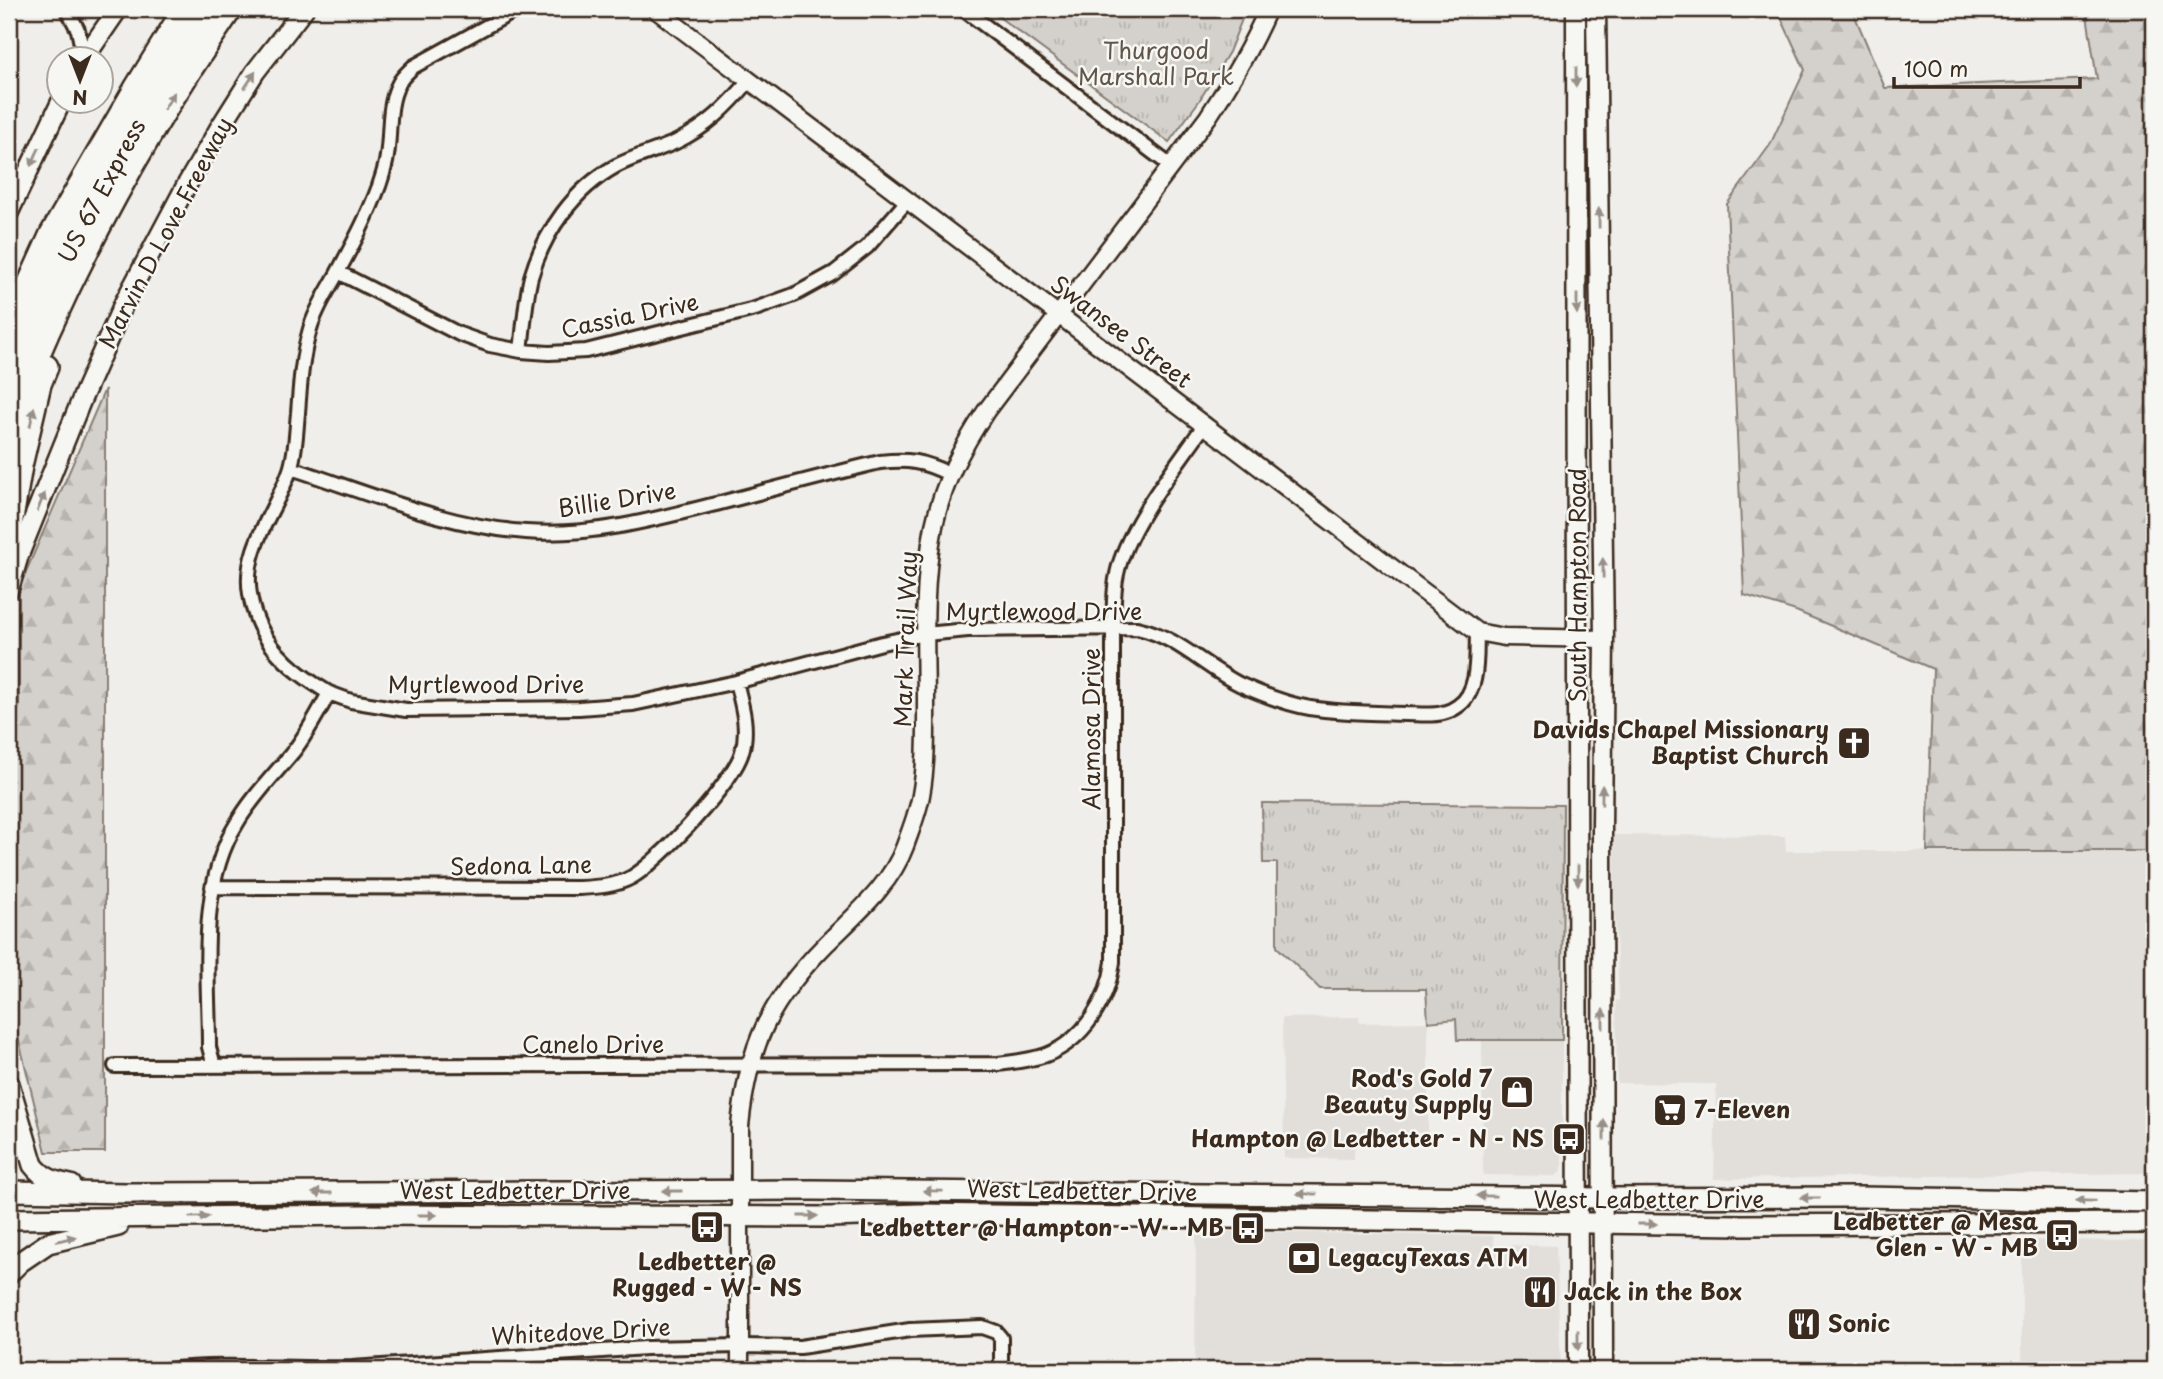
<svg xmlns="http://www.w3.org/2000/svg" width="2163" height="1379" viewBox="0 0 2163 1379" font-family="'Playpen Sans',sans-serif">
  <defs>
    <pattern id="grass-tufts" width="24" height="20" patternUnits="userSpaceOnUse" patternTransform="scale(1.75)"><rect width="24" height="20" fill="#d4d1cc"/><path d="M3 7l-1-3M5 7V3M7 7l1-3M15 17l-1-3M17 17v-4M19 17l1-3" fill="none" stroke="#b7b4af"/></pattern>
    <pattern id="forest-firs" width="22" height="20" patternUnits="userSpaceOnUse" patternTransform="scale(1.75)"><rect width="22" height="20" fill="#d4d1cc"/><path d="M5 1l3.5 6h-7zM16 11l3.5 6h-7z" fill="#b7b4af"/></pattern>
  </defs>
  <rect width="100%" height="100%" fill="#efeeea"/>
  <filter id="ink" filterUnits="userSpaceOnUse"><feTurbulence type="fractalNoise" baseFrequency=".0143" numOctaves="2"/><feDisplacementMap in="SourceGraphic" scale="14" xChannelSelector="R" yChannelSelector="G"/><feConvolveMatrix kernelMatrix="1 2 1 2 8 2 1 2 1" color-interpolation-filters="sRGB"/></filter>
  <g filter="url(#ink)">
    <path fill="#e2dfdb" d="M1615,835L1785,836L1786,851H2154V1173L1714,1179L1716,1084L1617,1083L1616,1001L1619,1000L1615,917Z
      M1359,1017L1360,1023L1428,1022V1136H1360V1131H1355L1354,1159L1284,1158L1282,1018Z
      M1562,1040V1170L1556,1176L1483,1175L1482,1041Z
      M1196,1231L1493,1236L1494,1245L1556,1246L1561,1370H1195Z
      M2022,1240L2154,1241V1370H2022Z"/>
    <path fill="url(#grass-tufts)" stroke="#887e75" stroke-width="2" d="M988,9H1246L1229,52L1199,101L1169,142Z
      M1262,803L1563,805L1562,1040H1457L1456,1019L1428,1022L1426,989H1320L1277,947V863H1263Z"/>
    <path fill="url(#forest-firs)" stroke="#887e75" stroke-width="2" d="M1777,9H1852L1885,88L2097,79L2086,9H2154V851H1927L1933,669L1796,611L1744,595L1727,204L1770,145L1805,70Z
      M105,389V1152H46L9,999V752L19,706V588Z"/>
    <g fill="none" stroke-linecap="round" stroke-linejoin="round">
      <g stroke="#3b2a1e" stroke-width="18">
        <path id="minor" d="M67,9L78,30L84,58
          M963,9L1171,166
          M338,272L459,334L490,345L521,351L549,353L586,351L755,309L794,295L834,273L867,247L908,200
          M521,351C524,327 525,301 531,277C544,232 574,189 616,166C635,156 656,151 676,142C707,127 727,107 749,81
          M291,468C365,492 448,527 526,532C592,537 656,519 720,503C773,489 826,475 880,462C908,459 923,461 949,474
          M329,693L351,701L406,710L579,708L633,704L736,682L882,643L925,634L968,630L1137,628C1178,637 1203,666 1239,684C1261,694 1286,704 1310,708C1341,713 1374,713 1406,714C1418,714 1432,716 1443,713C1447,712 1454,709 1458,706C1480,691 1476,655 1477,632
          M212,887L579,888C598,887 616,886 632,877C659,862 734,781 742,752C749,728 742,705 736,682
          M115,1066L998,1064C1015,1062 1031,1060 1046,1055C1084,1040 1108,1001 1113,962V628C1114,611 1113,591 1117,574C1127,526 1177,465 1205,424
          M214,1066L209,1047C209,974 197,887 237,823C252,797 274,775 293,752C307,734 318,713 329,693C290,670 257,642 250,594C242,549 276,511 290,470C296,452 296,432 298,413C300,385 302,356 310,329C316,308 328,291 338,272C353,244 368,216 379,186C382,177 386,166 387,156C391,132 387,105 399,83C402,77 408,72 413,67L518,9
          M166,1370C228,1363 290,1370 352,1368L646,1348L740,1346L800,1347L910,1330L982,1327L996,1332L1001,1338V1370"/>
      </g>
      <g stroke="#3b2a1e" stroke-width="21">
        <path id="tertiary" d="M655,9L1477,632L1504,637L1604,639
          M740,1370V1126C748,1045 769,1002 826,944C855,915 891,885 905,846C911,829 918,812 921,795C927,762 926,728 926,695C925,639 923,581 934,526C944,481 961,449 986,411L1208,117C1231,82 1251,48 1268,9"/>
      </g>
      <g stroke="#3b2a1e" stroke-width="23">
        <path id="secondary" d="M1576,9L1578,1370
          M1596,9L1604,639L1602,829L1603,1370
          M83,60L118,9
          M9,212L61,102
          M9,589L19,555L83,396L124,303L186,186L219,129L255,72L304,9"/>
      </g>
      <g stroke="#3b2a1e" stroke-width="24">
        <path id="primary" d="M9,1084L33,1165C43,1178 54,1182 71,1185
          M9,1191L127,1193L813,1190L1604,1198L1861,1197L2154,1202
          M9,1219L362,1215L829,1217L920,1214L1742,1225L2154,1223
          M9,1273L20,1262L48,1243L118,1226"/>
      </g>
      <g stroke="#3b2a1e" stroke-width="28">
        <path id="motorway" d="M9,329L52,234L137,87L185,9
          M9,381C37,318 64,253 98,192C132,129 170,69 209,9
          M9,425C65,278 141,139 230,9
          M9,531L20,466L39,384L46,367"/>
      </g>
      <use href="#minor" stroke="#f6f6f2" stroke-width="12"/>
      <use href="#tertiary" stroke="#f6f6f2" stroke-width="16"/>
      <use href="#secondary" stroke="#f6f6f2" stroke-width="18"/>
      <use href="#primary" stroke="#f6f6f2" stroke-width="19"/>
      <use href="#motorway" stroke="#f6f6f2" stroke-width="23"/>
    </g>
    <defs><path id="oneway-solid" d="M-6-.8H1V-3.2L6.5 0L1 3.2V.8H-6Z" transform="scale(1.75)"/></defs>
    <g fill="#989088">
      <use href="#oneway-solid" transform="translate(1576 77) rotate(90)"/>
      <use href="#oneway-solid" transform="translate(250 80) rotate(-57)"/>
      <use href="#oneway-solid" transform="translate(169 101) rotate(-58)"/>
      <use href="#oneway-solid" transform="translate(35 157) rotate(115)"/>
      <use href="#oneway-solid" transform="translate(1599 218) rotate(-91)"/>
      <use href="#oneway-solid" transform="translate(1577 304) rotate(90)"/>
      <use href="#oneway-solid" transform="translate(32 417) rotate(-78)"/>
      <use href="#oneway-solid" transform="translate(41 502) rotate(-68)"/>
      <use href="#oneway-solid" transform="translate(1603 568) rotate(-91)"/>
      <use href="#oneway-solid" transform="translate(1602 795) rotate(-89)"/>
      <use href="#oneway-solid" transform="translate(1578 875) rotate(90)"/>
      <use href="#oneway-solid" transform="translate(1603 1019) rotate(-90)"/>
      <use href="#oneway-solid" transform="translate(1604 1130) rotate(-90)"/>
      <use href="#oneway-solid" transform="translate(672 1191) rotate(180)"/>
      <use href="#oneway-solid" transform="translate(933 1191) rotate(-179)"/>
      <use href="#oneway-solid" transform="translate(322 1193) rotate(180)"/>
      <use href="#oneway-solid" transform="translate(1307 1194) rotate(-179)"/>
      <use href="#oneway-solid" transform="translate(1486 1196) rotate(-179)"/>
      <use href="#oneway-solid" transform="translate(1810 1198) rotate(180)"/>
      <use href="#oneway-solid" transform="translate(2086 1201) rotate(-179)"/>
      <use href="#oneway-solid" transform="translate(427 1215)"/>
      <use href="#oneway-solid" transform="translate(808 1216)"/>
      <use href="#oneway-solid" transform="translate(199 1217) rotate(-1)"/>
      <use href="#oneway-solid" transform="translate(1647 1224)"/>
      <use href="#oneway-solid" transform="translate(66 1239) rotate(-14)"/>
      <use href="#oneway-solid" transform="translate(1578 1340) rotate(90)"/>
    </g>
  </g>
  <defs>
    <g id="church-square" transform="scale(1.75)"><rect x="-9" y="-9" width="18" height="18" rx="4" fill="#3b2a1e" stroke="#f6f6f2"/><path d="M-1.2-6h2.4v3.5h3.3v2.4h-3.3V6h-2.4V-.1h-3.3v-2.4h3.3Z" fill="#fff"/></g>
    <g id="shop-square" transform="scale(1.75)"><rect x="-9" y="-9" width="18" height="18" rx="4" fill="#3b2a1e" stroke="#f6f6f2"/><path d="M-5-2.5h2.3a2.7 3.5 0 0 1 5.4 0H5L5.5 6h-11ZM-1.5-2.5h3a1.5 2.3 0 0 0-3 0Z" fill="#fff"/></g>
    <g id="supermarket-square" transform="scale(1.75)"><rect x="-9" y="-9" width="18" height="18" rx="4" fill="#3b2a1e" stroke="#f6f6f2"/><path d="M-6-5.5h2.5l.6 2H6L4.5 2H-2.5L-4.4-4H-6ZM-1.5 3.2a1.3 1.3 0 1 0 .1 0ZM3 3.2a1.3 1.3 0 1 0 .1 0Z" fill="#fff"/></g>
    <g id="bus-square" transform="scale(1.75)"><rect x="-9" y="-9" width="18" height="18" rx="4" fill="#3b2a1e" stroke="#f6f6f2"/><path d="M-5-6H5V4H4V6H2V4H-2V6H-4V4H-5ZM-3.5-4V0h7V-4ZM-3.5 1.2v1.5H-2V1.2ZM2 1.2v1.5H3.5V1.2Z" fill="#fff"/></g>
    <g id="bank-square" transform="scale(1.75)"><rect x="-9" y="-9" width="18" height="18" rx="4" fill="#3b2a1e" stroke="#f6f6f2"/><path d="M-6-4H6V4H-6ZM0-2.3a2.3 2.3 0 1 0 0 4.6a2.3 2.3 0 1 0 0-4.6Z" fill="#fff"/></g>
    <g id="restaurant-square" transform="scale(1.75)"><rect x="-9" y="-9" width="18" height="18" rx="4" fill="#3b2a1e" stroke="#f6f6f2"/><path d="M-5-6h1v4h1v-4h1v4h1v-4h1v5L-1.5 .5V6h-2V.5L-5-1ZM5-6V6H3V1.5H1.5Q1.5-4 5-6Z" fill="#fff"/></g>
  </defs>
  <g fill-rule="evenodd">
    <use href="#church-square" x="1854" y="743"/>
    <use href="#shop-square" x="1517" y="1092"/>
    <use href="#supermarket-square" x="1670" y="1110"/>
    <use href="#bus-square" x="1569" y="1139"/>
    <use href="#bus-square" x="707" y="1227"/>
    <use href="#bus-square" x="1248" y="1228"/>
    <use href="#bus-square" x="2062" y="1235"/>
    <use href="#bank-square" x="1304" y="1258"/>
    <use href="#restaurant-square" x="1540" y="1292"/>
    <use href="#restaurant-square" x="1804" y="1324"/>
  </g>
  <g text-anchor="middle" stroke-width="5" stroke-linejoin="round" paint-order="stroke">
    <g font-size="23" fill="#61544a" stroke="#f6f6f2">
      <text x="1156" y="59">Thurgood<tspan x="1156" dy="26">Marshall Park</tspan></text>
    </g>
    <g font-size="23" fill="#3b2a1e" stroke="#f6f6f2">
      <text transform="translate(102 191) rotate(-62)" y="8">US 67 Express</text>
      <text transform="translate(166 233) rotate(-62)" y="8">Marvin D Love Freeway</text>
      <text transform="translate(630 316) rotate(-12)" y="8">Cassia Drive</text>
      <text transform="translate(1121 332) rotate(37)" y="8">Swansee Street</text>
      <text transform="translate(617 500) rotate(-9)" y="8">Billie Drive</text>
      <text transform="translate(1578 585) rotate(-90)" y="8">South Hampton Road</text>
      <text x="1044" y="620">Myrtlewood Drive</text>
      <text transform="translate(906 639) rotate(-88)" y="8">Mark Trail Way</text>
      <text x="486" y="693">Myrtlewood Drive</text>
      <text transform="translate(1092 729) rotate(-90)" y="8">Alamosa Drive</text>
      <text transform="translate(521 866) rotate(-1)" y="8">Sedona Lane</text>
      <text x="593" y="1053">Canelo Drive</text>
      <text x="515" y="1199">West Ledbetter Drive</text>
      <text transform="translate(1082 1191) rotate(1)" y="8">West Ledbetter Drive</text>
      <text x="1649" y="1208">West Ledbetter Drive</text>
      <text transform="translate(581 1332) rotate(-3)" y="8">Whitedove Drive</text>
    </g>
    <g font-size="23" font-weight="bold" fill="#3b2a1e" stroke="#f6f6f2" text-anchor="end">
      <text x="1829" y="738">Davids Chapel Missionary<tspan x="1829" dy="26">Baptist Church</tspan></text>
      <text x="1492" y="1087">Rod's Gold 7<tspan x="1492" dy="26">Beauty Supply</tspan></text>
      <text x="1694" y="1118" text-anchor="start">7-Eleven</text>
      <text x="1544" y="1147">Hampton @ Ledbetter - N - NS</text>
      <text x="2038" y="1230">Ledbetter @ Mesa<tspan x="2038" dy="26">Glen - W - MB</tspan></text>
      <text x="1224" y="1236">Ledbetter @ Hampton - W - MB</text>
      <text x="1328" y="1266" text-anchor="start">LegacyTexas ATM</text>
      <text x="707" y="1270" text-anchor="middle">Ledbetter @<tspan x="707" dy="26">Rugged - W - NS</tspan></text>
      <text x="1564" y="1300" text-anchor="start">Jack in the Box</text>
      <text x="1828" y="1332" text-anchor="start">Sonic</text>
    </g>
  </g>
  <rect width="2163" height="1379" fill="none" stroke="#f6f6f2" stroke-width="35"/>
  <rect x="18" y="18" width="2128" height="1344" fill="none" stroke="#3b2a1e" stroke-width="2.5" filter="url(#ink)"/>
  <g transform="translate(80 80) rotate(180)"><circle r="33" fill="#f6f6f2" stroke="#aba49d" stroke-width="2"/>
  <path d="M0-5L12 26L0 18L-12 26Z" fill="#3b2a1e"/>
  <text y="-10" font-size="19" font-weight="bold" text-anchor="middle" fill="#3b2a1e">N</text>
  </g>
  <path d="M1894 77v10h186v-10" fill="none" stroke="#3b2a1e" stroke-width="3.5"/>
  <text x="1904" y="77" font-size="21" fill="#3b2a1e" stroke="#f6f6f2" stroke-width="5" paint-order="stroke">100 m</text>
</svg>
